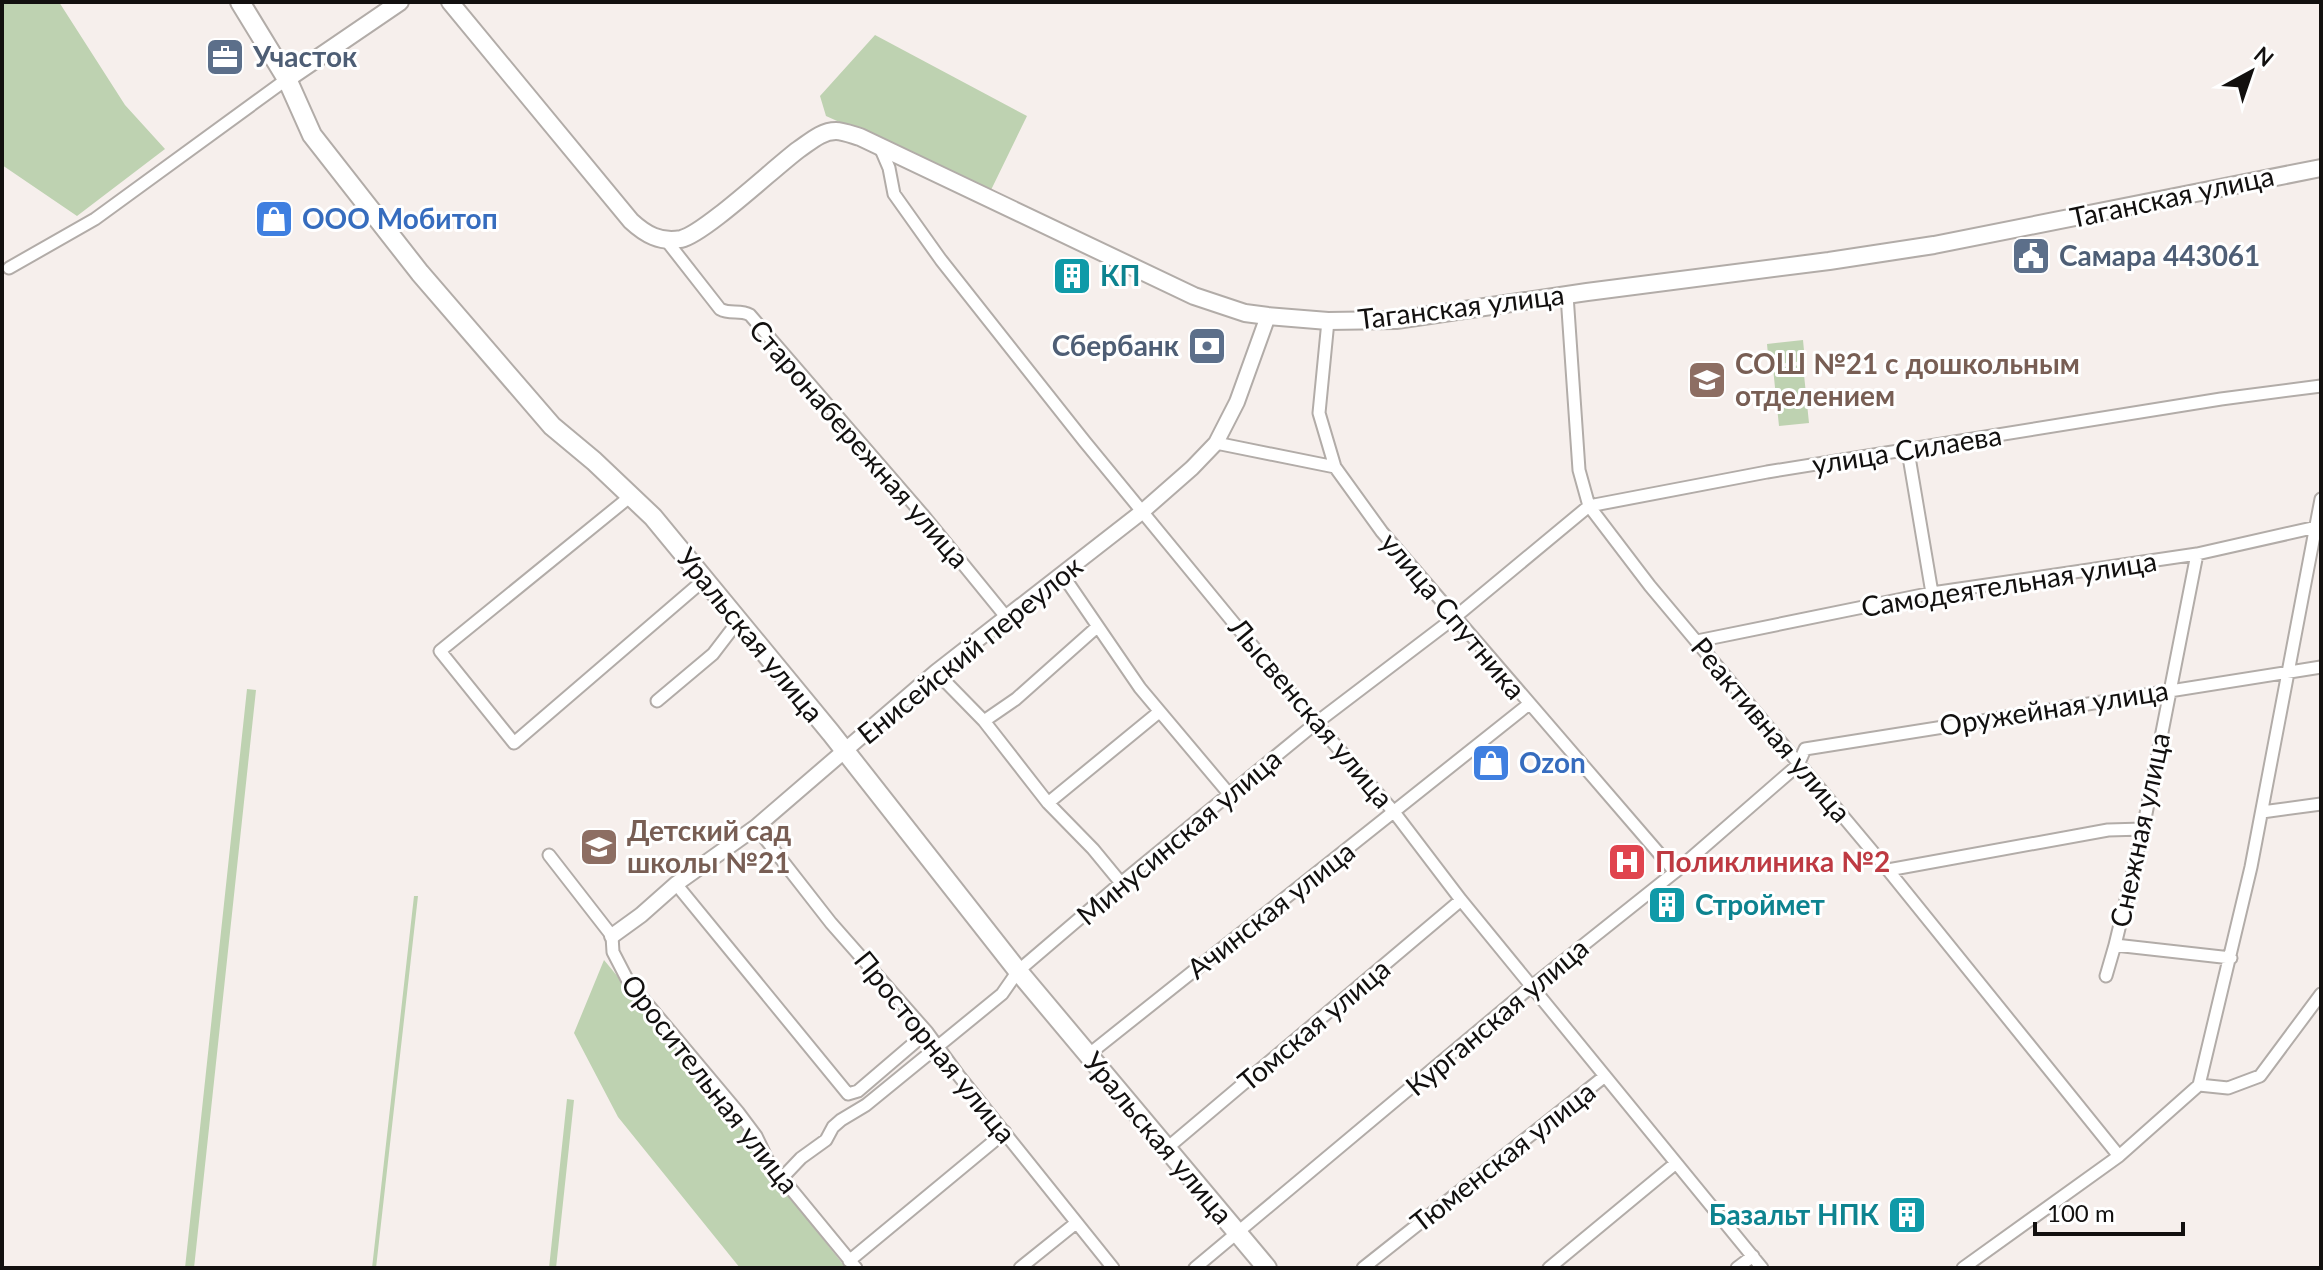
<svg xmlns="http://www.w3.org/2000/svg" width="2323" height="1270" viewBox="0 0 2323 1270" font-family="Lato,sans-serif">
  <rect width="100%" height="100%" fill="#f6efec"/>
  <path fill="#bed2b1" d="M2,2H59L125,105L165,149L77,216L2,165Z
    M875,35L1027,116L991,190L826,116L820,96Z
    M1803,340L1805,361L1769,365L1767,344Z
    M1803,365L1809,423L1779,426L1773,368Z
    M247,689L256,690L194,1268H185Z
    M414,896H418L376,1268H372Z
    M604,960L743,1128L764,1165L846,1268H740L618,1117L574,1033Z
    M567,1099L574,1100L556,1268H549Z"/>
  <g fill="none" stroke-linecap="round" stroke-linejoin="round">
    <g stroke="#b2aca8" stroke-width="15">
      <path id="minor" d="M880,147L889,168L894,194L941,260L1085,442L1316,723L1394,812L1461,900L1762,1268
        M666,240L720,309C730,315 740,309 750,315L923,515L1007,618
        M9,268L95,219L287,79
        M1567,295L1579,470L1589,506L1650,586L1888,870L2119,1156
        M1328,321L1319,413L1335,467L1382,532L1675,872
        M1216,443L1335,467
        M1908,451L1932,593
        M632,495L440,651L514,743L705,579
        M2197,554L2143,829L2115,945L2231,958
        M1062,574L1140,688L1230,795
        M1697,641L1932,593L2197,554L2321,526
        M936,672L984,721L1048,803L1093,849L1121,883
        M657,701L713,654L739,620
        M984,721L1016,699L1097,627
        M1048,803L1159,712
        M2262,812L2321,804
        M756,827L831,923L927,1032L959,1076L1113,1268
        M549,855L612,936L613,952L628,981L738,1112L756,1136L768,1161L856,1268
        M1888,870L2108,830L2143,829
        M676,884L848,1094L858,1091L927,1032
        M2106,976L2115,945
        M1088,1055L1529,704
        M2199,1085L2251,867L2321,499
        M2199,1085L2228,1088L2260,1076L2321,994
        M1166,1149L1461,900
        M782,1178L801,1158L826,1140L833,1127L841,1120L866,1105L1002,994L1018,971L1121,883L1316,723L1454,618L1589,506L1767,472L2221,399L2321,386
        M849,1261L1005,1132
        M1020,1268L1076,1223
        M1195,1268L1532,986L1675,872L1798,765L1805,749L2321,667
        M1363,1268L1605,1076
        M1549,1268L1676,1163
        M1737,1268L1753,1256
        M1963,1268L2119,1156L2199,1085"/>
    </g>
    <g stroke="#b2aca8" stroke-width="18">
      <path id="tertiary" d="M612,936L641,915L676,884L756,827L936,672L1143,511L1192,468L1216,443L1237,402L1268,316"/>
    </g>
    <g stroke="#b2aca8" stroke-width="20">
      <path id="secondary" d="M450,2L631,221C645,234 660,243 681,239C704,234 774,168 798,150C810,142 821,131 836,131C843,131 853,135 860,137L1194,296L1245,313L1268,316L1328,321L1396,320L1587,292L1829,261L1934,245L2321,168
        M287,79L400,2"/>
    </g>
    <g stroke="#b2aca8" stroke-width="22">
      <path id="primary" d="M240,2L287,79L312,135L420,273L552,426L594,461L653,517L831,733L1018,971L1267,1268"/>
    </g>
    <use href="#minor" stroke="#fff" stroke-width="11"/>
    <use href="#tertiary" stroke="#fff" stroke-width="14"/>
    <use href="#secondary" stroke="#fff" stroke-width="16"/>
    <use href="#primary" stroke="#fff" stroke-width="18"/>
  </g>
  <defs>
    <g id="office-square" transform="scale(2)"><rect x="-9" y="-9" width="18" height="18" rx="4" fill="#5c6f8a" stroke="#fff"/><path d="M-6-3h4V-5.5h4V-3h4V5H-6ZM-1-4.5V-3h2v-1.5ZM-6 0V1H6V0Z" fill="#fff"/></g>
    <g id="shop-square" transform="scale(2)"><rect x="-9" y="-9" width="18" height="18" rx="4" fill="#3f7fe0" stroke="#fff"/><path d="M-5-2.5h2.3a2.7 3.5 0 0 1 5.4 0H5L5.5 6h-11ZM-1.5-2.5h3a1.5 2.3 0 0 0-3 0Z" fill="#fff"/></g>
    <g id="civic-square" transform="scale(2)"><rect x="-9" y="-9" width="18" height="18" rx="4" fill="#5c6f8a" stroke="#fff"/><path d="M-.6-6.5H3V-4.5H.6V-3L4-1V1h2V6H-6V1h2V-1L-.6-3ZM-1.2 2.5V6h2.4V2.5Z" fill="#fff"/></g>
    <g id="building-square" transform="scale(2)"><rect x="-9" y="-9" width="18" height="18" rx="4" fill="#0f9aa8" stroke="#fff"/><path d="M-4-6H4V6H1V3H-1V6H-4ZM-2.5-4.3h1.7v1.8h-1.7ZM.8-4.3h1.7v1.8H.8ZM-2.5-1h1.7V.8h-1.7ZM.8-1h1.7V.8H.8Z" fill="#fff"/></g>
    <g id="bank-square" transform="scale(2)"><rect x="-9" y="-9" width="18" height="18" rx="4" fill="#5c6f8a" stroke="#fff"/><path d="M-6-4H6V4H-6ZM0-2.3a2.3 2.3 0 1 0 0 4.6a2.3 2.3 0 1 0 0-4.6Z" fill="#fff"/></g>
    <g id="school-square" transform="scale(2)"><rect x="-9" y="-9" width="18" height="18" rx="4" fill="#8d6e63" stroke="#fff"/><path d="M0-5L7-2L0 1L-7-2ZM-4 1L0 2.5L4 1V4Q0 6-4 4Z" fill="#fff"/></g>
    <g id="hospital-square" transform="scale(2)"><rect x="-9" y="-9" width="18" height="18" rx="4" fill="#e0444e" stroke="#fff"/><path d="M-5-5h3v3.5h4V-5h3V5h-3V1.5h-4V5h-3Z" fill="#fff"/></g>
  </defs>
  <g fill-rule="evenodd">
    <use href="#office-square" x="225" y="57"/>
    <use href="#shop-square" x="274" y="219"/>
    <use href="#civic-square" x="2031" y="256"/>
    <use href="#building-square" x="1072" y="276"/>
    <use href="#bank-square" x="1207" y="346"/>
    <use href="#school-square" x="1707" y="380"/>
    <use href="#shop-square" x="1491" y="763"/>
    <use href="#school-square" x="599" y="847"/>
    <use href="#hospital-square" x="1627" y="862"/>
    <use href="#building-square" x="1667" y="905"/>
    <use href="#building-square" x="1907" y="1215"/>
  </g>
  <g text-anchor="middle" stroke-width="6" stroke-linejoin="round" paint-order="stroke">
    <g font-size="28" font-weight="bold" fill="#4e5e75" stroke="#fff" text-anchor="start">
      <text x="253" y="67">Участок</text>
      <text x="2059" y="266">Самара 443061</text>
      <text x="1179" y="356" text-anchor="end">Сбербанк</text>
    </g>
    <g font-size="28" fill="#12100f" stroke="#fff">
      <text transform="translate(2172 197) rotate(-12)" y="10">Таганская улица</text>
      <text transform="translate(1461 307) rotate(-7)" y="10">Таганская улица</text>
      <text transform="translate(859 444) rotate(49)" y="10">Старонабережная улица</text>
      <text transform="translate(1907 450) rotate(-9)" y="10">улица Силаева</text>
      <text transform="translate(2009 584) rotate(-9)" y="10">Самодеятельная улица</text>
      <text transform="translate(1453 616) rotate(50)" y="10">улица Спутника</text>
      <text transform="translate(750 635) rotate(51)" y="10">Уральская улица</text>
      <text transform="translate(970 650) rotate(-39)" y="10">Енисейский переулок</text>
      <text transform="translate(2054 708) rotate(-9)" y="10">Оружейная улица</text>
      <text transform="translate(1311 713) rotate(50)" y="10">Лысвенская улица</text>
      <text transform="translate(1771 730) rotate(50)" y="10">Реактивная улица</text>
      <text transform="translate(2140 830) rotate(-78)" y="10">Снежная улица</text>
      <text transform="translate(1179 837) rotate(-40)" y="10">Минусинская улица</text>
      <text transform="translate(1271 910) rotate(-38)" y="10">Ачинская улица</text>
      <text transform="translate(1497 1017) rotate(-40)" y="10">Курганская улица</text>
      <text transform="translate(1314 1025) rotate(-40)" y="10">Томская улица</text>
      <text transform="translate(935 1047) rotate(51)" y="10">Просторная улица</text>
      <text transform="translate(710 1084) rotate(52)" y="10">Оросительная улица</text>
      <text transform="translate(1158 1138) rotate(50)" y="10">Уральская улица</text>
      <text transform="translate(1503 1157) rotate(-38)" y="10">Тюменская улица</text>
    </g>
    <g font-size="28" font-weight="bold" fill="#366cbe" stroke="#fff" text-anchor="start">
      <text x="302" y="229">ООО Мобитоп</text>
      <text x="1519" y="773">Ozon</text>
    </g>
    <g font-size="28" font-weight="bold" fill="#0d838f" stroke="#fff" text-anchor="start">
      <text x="1100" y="286">КП</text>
      <text x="1695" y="915">Строймет</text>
      <text x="1879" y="1225" text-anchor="end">Базальт НПК</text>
    </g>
    <g font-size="28" font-weight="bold" fill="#785e54" stroke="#fff" text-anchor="start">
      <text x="1735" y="374">СОШ №21 с дошкольным<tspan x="1735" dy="32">отделением</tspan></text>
      <text x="627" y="841">Детский сад<tspan x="627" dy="32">школы №21</tspan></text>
    </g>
    <g font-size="28" font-weight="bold" fill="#be3a42" stroke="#fff" text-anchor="start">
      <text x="1655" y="872">Поликлиника №2</text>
    </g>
  </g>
  <rect width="2323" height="1270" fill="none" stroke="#12100f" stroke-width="8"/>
  <g transform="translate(2251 72) rotate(40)" stroke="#ffffff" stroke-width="6" paint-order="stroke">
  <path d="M0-6L14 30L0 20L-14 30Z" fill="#12100f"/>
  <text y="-12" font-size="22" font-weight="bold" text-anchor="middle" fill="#12100f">N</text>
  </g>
  <path d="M2035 1222v12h148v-12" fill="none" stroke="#12100f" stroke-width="4"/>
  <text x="2047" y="1222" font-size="24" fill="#12100f" stroke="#ffffff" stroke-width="6" paint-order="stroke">100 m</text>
</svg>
